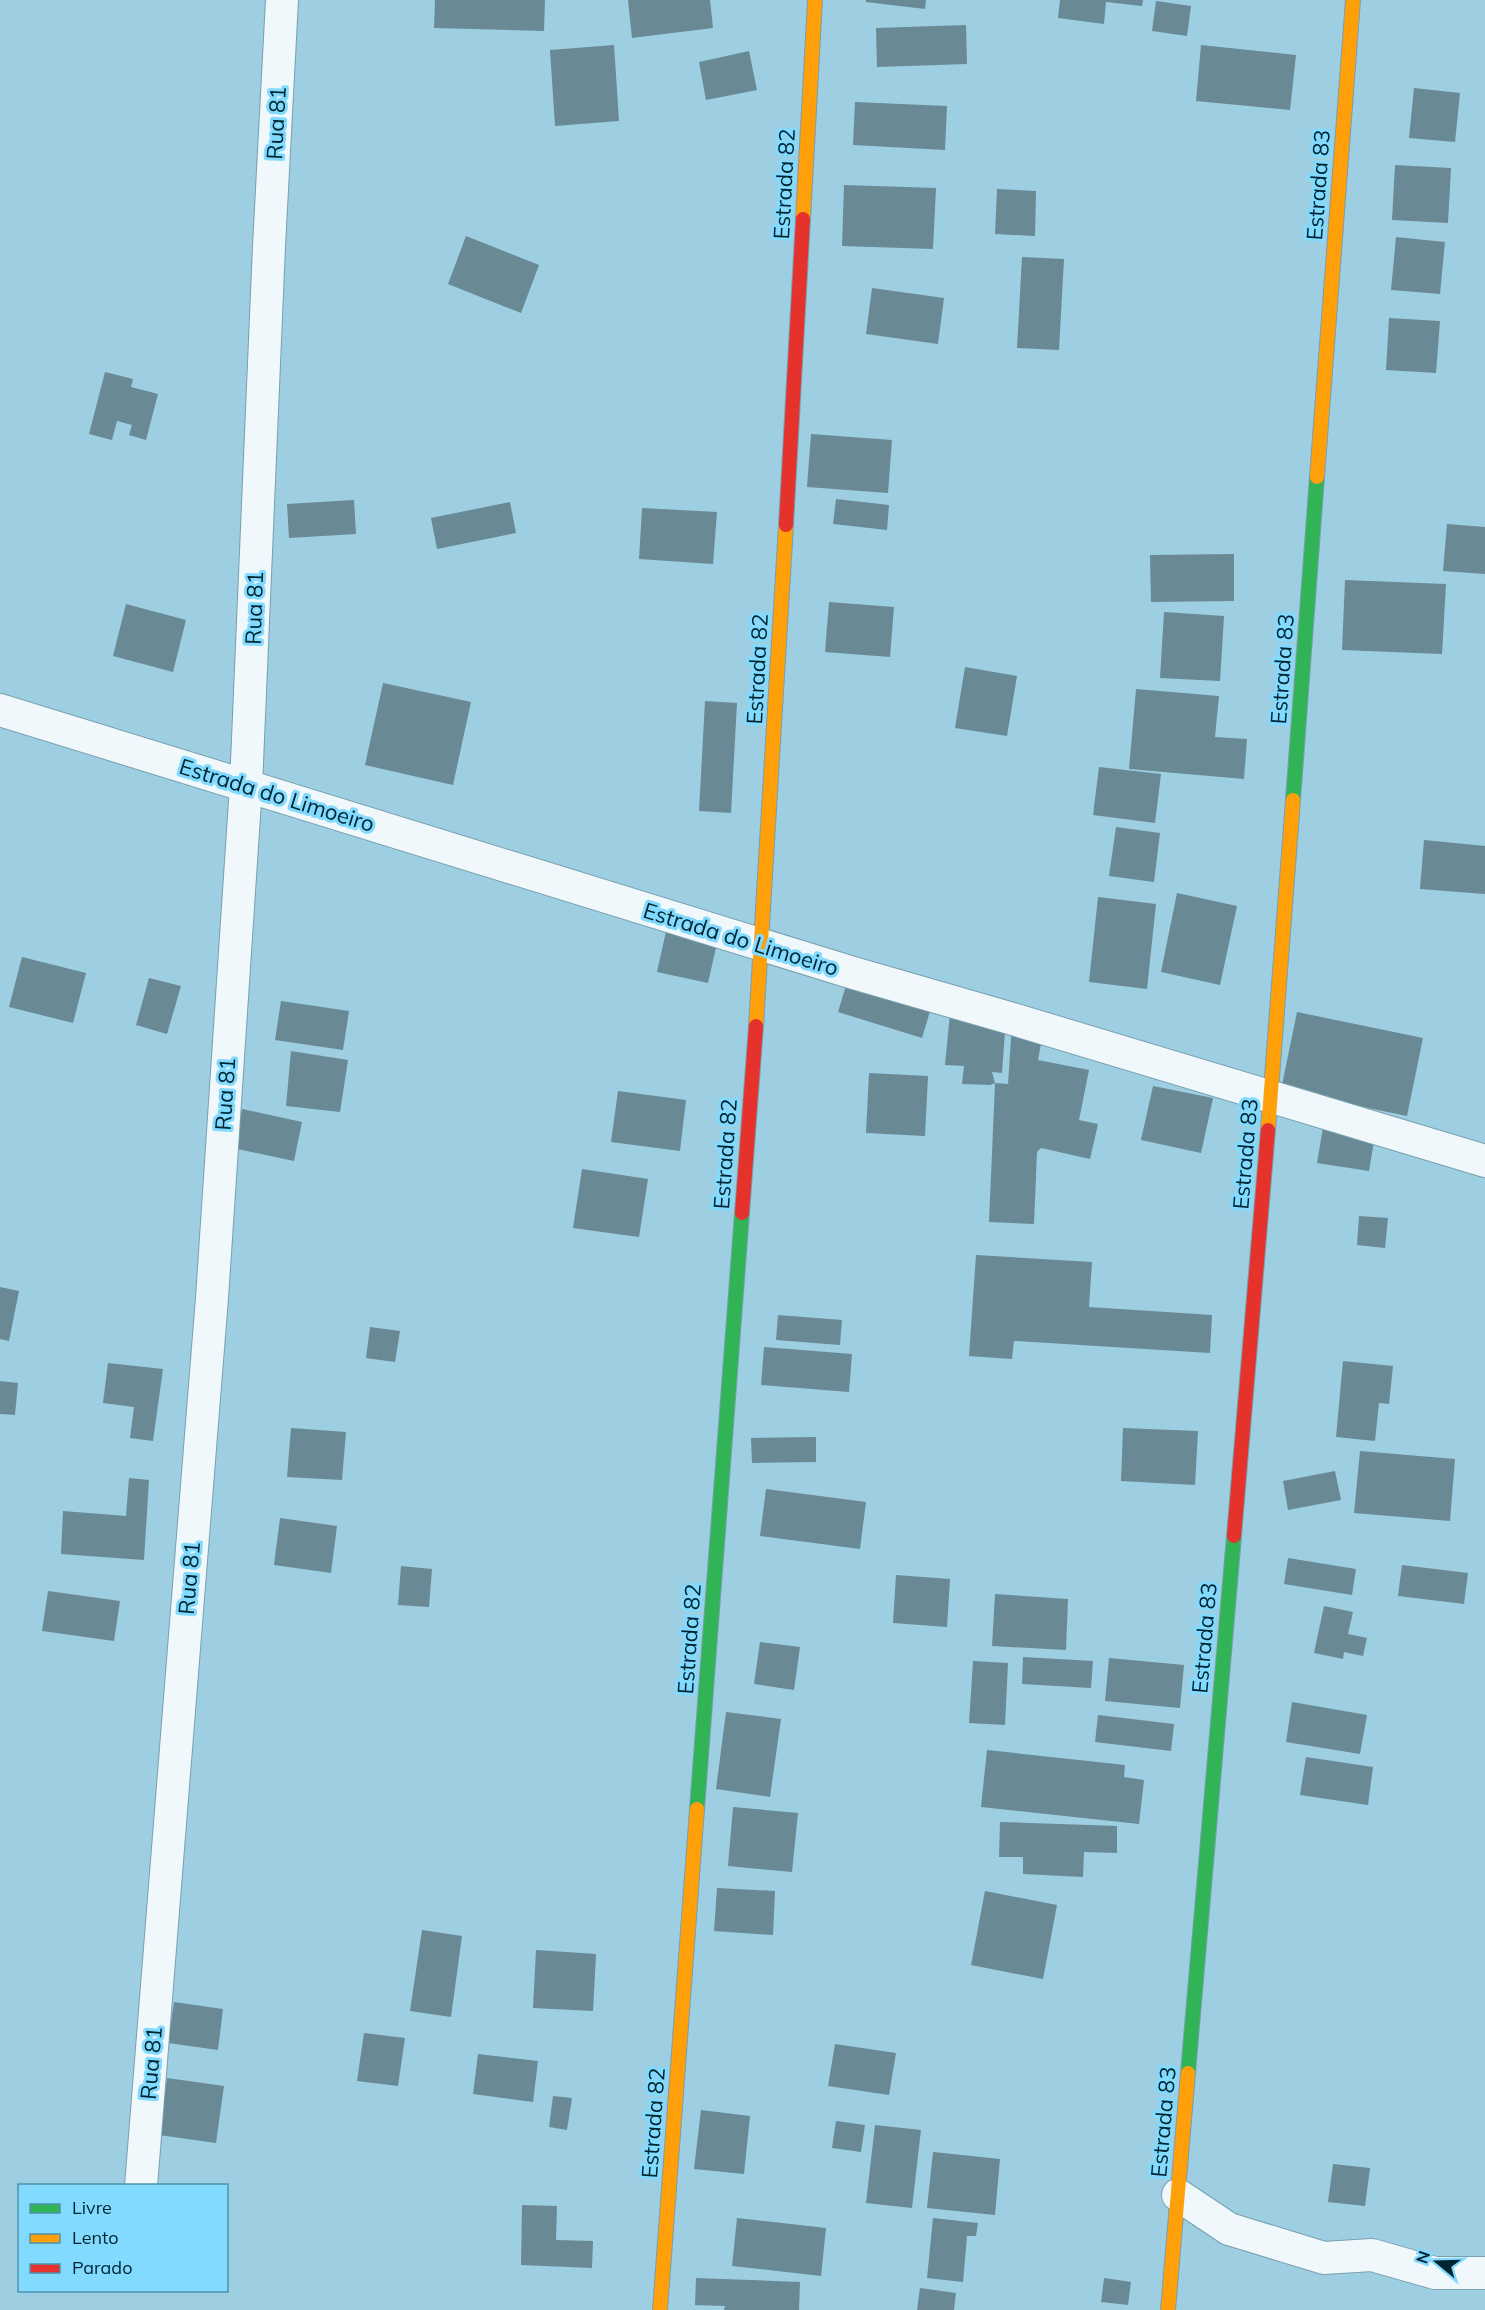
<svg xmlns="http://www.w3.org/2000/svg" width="1485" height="2310" viewBox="0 0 1485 2310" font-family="Mulish,sans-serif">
  <rect width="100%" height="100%" fill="#9ecee2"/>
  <path fill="#698995" d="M435,0H545L544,31L434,28Z
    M628,0H710L713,28L632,38Z
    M866,0H926L925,9L866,2Z
    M1060,0H1143L1142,6L1106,2L1104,24L1058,18Z
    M1156,1L1191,6L1187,36L1152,31Z
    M966,25L967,64L877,67L876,28Z
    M614,45L619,121L555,126L550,50Z
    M1201,45L1296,55L1290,110L1196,101Z
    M749,51L757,90L706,100L699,62Z
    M1414,88L1460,93L1455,142L1409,138Z
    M855,102L947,106L945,150L853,145Z
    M1395,165L1451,168L1448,223L1392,220Z
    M844,185L936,188L933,249L842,246Z
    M997,189L1036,191L1035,236L995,234Z
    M466,236L539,265L521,313L448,284Z
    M1396,237L1445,242L1440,294L1391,290Z
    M1022,257L1064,259L1059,350L1017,348Z
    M872,288L944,298L938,344L866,334Z
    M1389,318L1440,321L1436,373L1386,370Z
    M105,372L133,379L131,387L158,394L146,440L129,435L132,425L117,421L112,440L89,434Z
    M811,434L892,440L888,493L807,487Z
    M836,499L889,505L887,530L833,524Z
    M354,500L356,534L289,538L287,504Z
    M510,502L516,533L437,549L431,518Z
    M642,508L717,512L713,564L639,559Z
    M1447,524L1485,527V574L1443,571Z
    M1234,554V601L1151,602L1150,555Z
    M1345,580L1446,584L1442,654L1342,650Z
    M829,602L894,607L890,657L825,652Z
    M126,604L186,620L173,672L113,656Z
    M1164,612L1224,616L1220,681L1160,678Z
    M965,667L1017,676L1007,736L955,728Z
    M383,683L471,702L453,785L365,765Z
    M1136,689L1219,696L1215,737L1247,739L1244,779L1129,769Z
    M705,701L737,703L731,813L699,811Z
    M1099,767L1161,774L1155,823L1093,815Z
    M1116,827L1160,833L1154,882L1109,876Z
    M1424,840L1485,846V894L1420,889Z
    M1177,893L1237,906L1220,985L1161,972Z
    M1098,897L1156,904L1147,989L1089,982Z
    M667,927L718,939L708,983L657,972Z
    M22,957L86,973L73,1023L9,1007Z
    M850,972L934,998L922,1038L838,1012Z
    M149,978L181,986L167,1034L136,1025Z
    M281,1001L349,1011L343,1050L275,1040Z
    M1297,1012L1423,1038L1407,1116L1281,1090Z
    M950,1013L1006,1017L1002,1073L992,1072L995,1083L990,1085L962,1084L964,1066L945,1065Z
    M1012,1024L1042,1038L1038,1060L1089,1070L1079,1120L1098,1124L1090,1159L1041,1148L1037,1152L1034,1224L989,1222L995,1083L1008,1084Z
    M291,1051L348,1060L340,1112L286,1106Z
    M869,1073L928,1076L925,1136L866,1133Z
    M1153,1086L1213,1098L1201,1153L1141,1140Z
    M618,1091L686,1100L680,1151L611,1142Z
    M242,1109L302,1122L294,1161L233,1148Z
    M1323,1127L1375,1135L1369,1171L1317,1163Z
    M582,1169L648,1179L639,1237L573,1228Z
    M1359,1216L1388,1218L1385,1248L1357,1245Z
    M976,1255L1092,1262L1089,1307L1212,1315L1210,1353L1014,1341L1012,1359L969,1356Z
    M0,1287L19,1291L9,1341L0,1339Z
    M778,1315L842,1320L840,1345L776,1340Z
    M370,1327L400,1331L395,1362L366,1358Z
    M764,1347L852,1354L849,1392L761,1385Z
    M1343,1361L1393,1366L1389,1404L1379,1403L1375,1441L1336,1437Z
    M108,1363L163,1369L153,1441L130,1438L134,1407L103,1403Z
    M0,1381L18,1383L15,1415L0,1414Z
    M291,1428L346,1432L342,1480L287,1477Z
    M1123,1428L1198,1431L1195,1485L1121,1481Z
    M816,1437V1462L752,1463L751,1438Z
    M1360,1451L1455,1459L1450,1521L1354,1513Z
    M1335,1471L1341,1500L1288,1510L1283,1481Z
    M129,1478L149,1480L144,1560L61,1554L63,1511L126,1516Z
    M766,1489L866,1502L860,1549L760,1536Z
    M280,1518L337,1526L331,1573L274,1565Z
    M1288,1558L1356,1569L1352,1595L1284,1584Z
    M1402,1565L1468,1573L1464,1604L1398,1596Z
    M401,1566L432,1569L429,1607L398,1605Z
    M896,1575L950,1579L947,1627L893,1623Z
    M48,1591L120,1601L114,1641L42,1631Z
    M995,1594L1068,1599L1066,1650L992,1646Z
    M1324,1606L1353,1612L1348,1634L1367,1638L1363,1656L1344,1652L1343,1659L1314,1653Z
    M760,1642L800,1647L794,1690L754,1684Z
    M1023,1657L1093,1661L1091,1688L1022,1684Z
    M1109,1658L1184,1665L1180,1708L1105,1701Z
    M973,1661L1008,1663L1005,1725L969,1723Z
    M1292,1702L1367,1715L1360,1754L1286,1742Z
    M726,1712L781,1719L770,1797L716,1789Z
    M1098,1715L1174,1724L1171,1751L1095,1742Z
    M987,1750L1125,1765L1124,1777L1144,1780L1139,1824L981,1807Z
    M1306,1757L1373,1767L1368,1805L1300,1795Z
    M733,1807L798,1813L792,1872L728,1866Z
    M1000,1822L1117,1826V1853L1084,1852L1083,1877L1023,1874V1857H999Z
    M717,1888L775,1891L773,1935L714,1931Z
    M985,1891L1057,1905L1043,1979L971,1965Z
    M422,1930L462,1936L451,2017L410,2011Z
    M536,1950L596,1954L593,2011L533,2008Z
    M174,2002L223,2009L218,2050L168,2043Z
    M364,2033L405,2038L398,2086L357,2081Z
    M835,2044L896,2053L889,2095L828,2086Z
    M478,2054L538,2061L533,2102L473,2094Z
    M167,2078L224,2086L216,2143L159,2135Z
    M553,2096L572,2098L567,2130L549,2127Z
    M701,2110L750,2116L744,2174L694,2169Z
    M836,2121L865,2125L861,2152L832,2148Z
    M875,2125L921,2130L912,2208L866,2203Z
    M933,2152L1000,2159L995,2215L927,2208Z
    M1333,2164L1370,2168L1365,2206L1328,2202Z
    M522,2205L557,2206L556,2240L593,2241L592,2268L521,2265Z
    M737,2218L826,2228L821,2276L732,2266Z
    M933,2218L978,2223L976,2236H967L963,2282L927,2278Z
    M696,2278L800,2282L799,2310H724L725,2306L695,2305Z
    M1104,2278L1131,2282L1128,2305L1101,2302Z
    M920,2288L956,2293L954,2310H917Z"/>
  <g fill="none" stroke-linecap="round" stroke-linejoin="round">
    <g stroke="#78a0af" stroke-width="34">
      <path id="street" d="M0,710L850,972L1006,1017L1485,1161
        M141,2186L212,1298L246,786L269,246L282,0
        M1178,2195L1229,2229L1324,2258L1372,2255L1435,2273H1485"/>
    </g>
    <g stroke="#78a0af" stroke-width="16">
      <path id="fast" d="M1293,800L1317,477
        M697,1809L742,1213
        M1188,2073L1234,1536"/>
    </g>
    <g stroke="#78a0af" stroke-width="16">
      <path id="slow" d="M803,219L815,0
        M1317,477L1353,0
        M756,1026L786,525
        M1268,1130L1293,800
        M660,2310L697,1809
        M1168,2310L1188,2073"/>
    </g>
    <g stroke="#78a0af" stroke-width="16">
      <path id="jam" d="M786,525L803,219
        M742,1213L756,1026
        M1234,1536L1268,1130"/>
    </g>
    <use href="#street" stroke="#f0f8fb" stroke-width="32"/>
    <use href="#fast" stroke="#30b455" stroke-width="14"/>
    <use href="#slow" stroke="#ff9f0a" stroke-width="14"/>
    <use href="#jam" stroke="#e5322d" stroke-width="14"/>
  </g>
  <g text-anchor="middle" stroke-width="6" stroke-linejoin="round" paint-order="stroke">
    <g font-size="22" fill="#002532" stroke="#82dbfe">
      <text transform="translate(276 123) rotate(-87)" y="8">Rua 81</text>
      <text transform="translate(784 184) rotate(-87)" y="8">Estrada 82</text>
      <text transform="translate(1318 185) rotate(-86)" y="8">Estrada 83</text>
      <text transform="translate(254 608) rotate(-88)" y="8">Rua 81</text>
      <text transform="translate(757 669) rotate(-87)" y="8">Estrada 82</text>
      <text transform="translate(1282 669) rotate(-86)" y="8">Estrada 83</text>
      <text transform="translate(277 795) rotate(17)" y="8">Estrada do Limoeiro</text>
      <text transform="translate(741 939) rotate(17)" y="8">Estrada do Limoeiro</text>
      <text transform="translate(225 1094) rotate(-86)" y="8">Rua 81</text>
      <text transform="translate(725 1154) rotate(-86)" y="8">Estrada 82</text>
      <text transform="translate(1245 1154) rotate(-85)" y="8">Estrada 83</text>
      <text transform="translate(189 1578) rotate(-85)" y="8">Rua 81</text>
      <text transform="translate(1204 1638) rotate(-85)" y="8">Estrada 83</text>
      <text transform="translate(689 1639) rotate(-86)" y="8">Estrada 82</text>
      <text transform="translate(151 2063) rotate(-85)" y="8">Rua 81</text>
      <text transform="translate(1163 2122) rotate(-85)" y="8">Estrada 83</text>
      <text transform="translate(653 2123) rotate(-86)" y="8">Estrada 82</text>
    </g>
  </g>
  <rect x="18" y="2184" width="210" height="108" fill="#82dbfe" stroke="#4e92ac" stroke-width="1.5"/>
  <rect x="30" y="2204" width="30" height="9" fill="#30b455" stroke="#4e92ac" stroke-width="1.5"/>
  <text x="72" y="2214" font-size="18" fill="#002532">Livre</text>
  <rect x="30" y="2234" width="30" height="9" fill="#ff9f0a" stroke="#4e92ac" stroke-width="1.5"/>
  <text x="72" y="2244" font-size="18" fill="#002532">Lento</text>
  <rect x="30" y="2264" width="30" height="9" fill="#e5322d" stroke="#4e92ac" stroke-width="1.5"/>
  <text x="72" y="2274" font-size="18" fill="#002532">Parado</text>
  <g transform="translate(1437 2262) rotate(289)" stroke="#82dbfe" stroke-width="4.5" paint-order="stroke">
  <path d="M0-4.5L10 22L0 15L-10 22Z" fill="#002532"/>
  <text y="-9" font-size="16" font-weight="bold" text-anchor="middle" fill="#002532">N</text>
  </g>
</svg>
